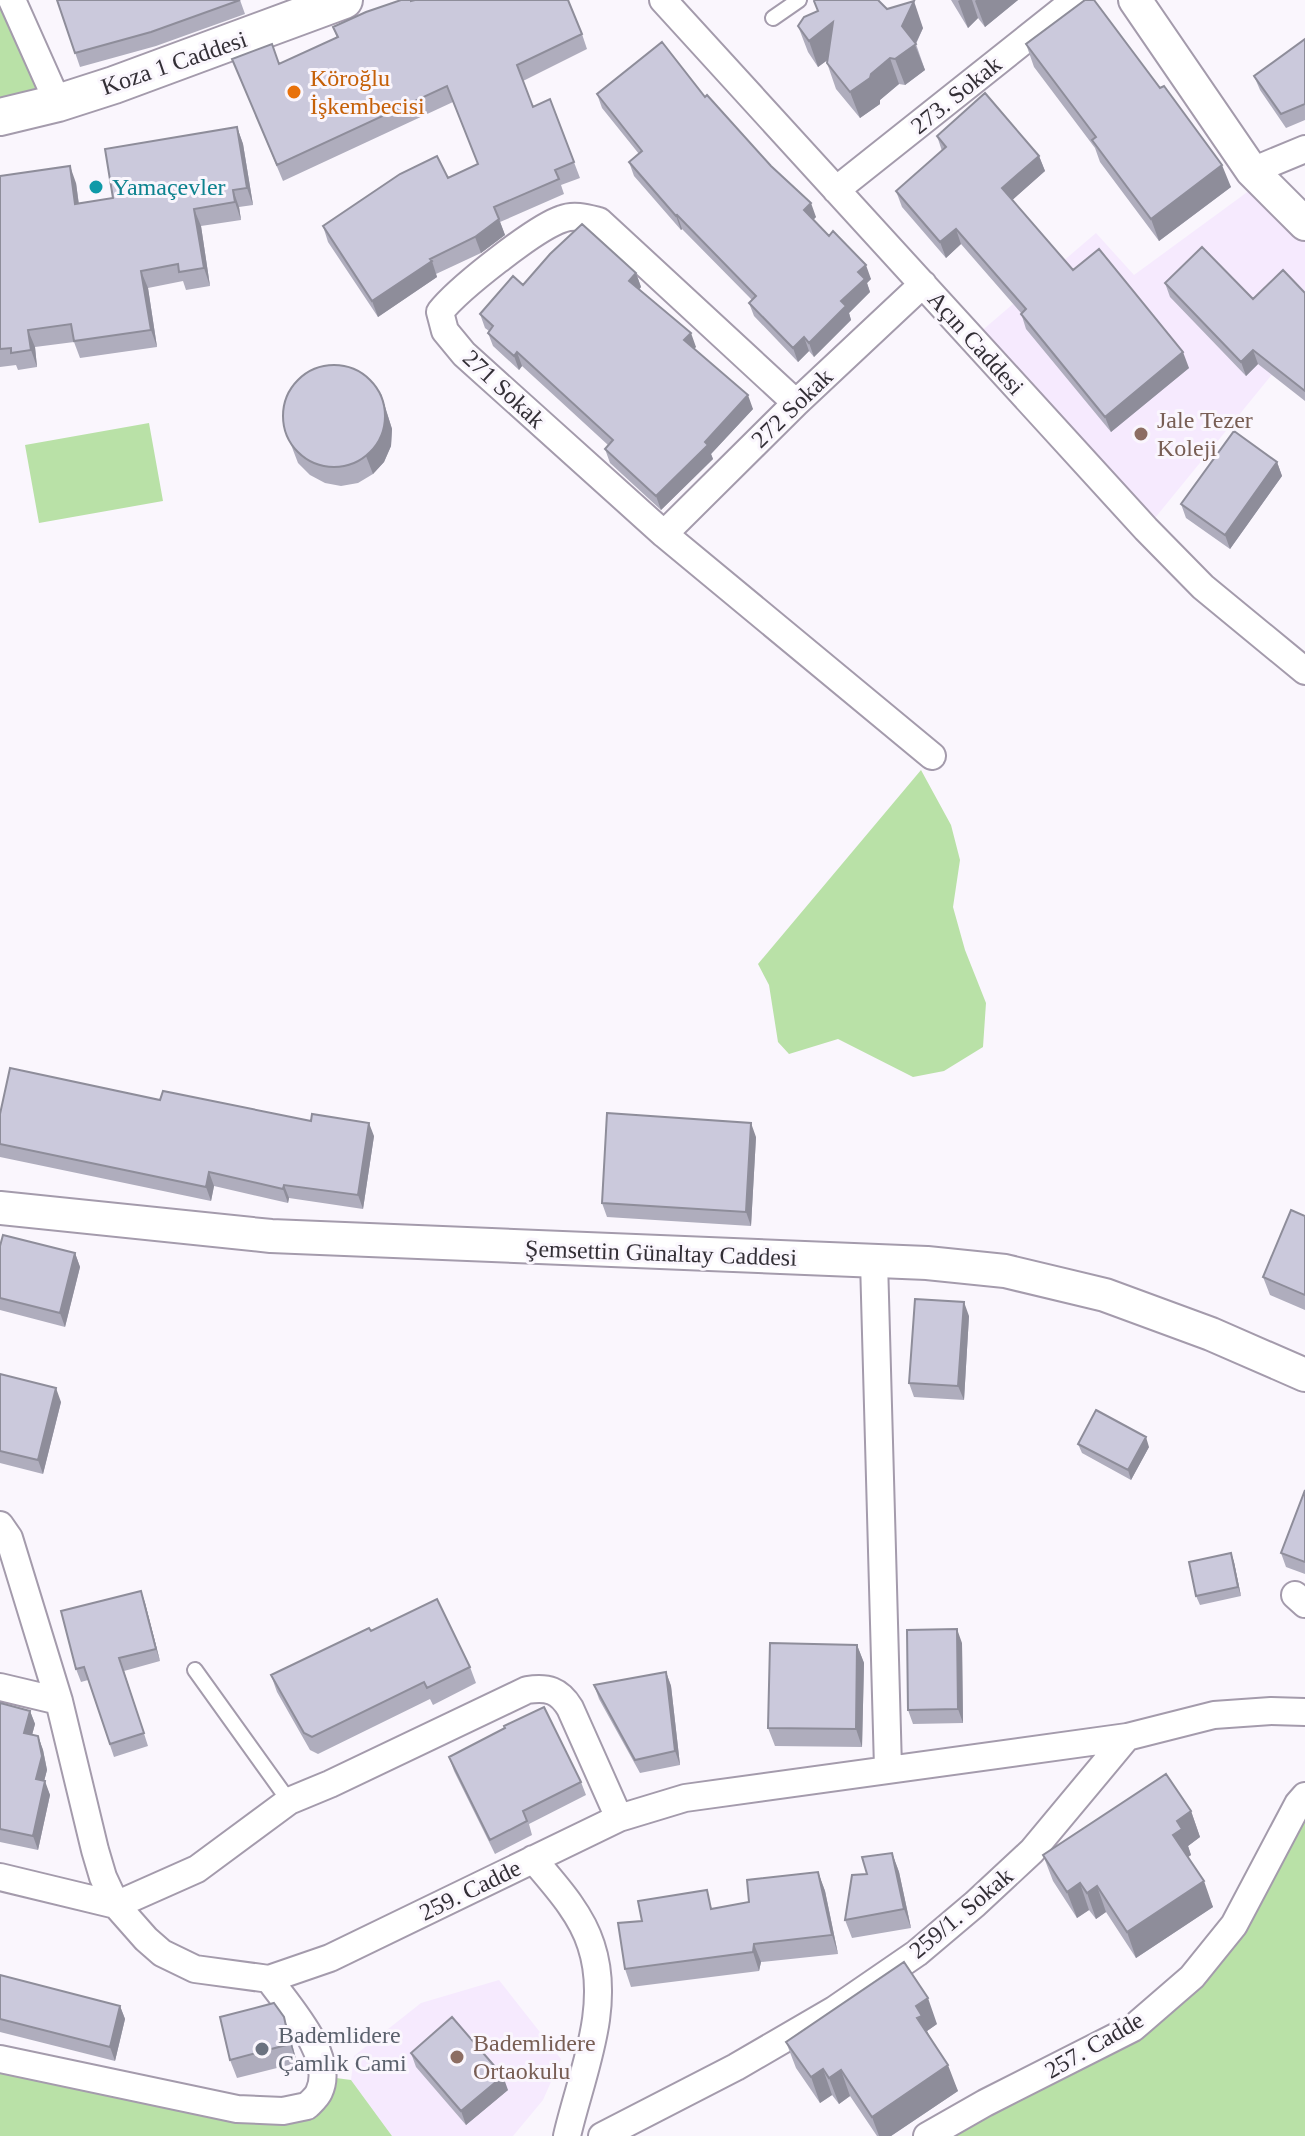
<svg xmlns="http://www.w3.org/2000/svg" width="1305" height="2136" viewBox="0 0 1305 2136" font-family="'Times New Roman',serif">
  <rect width="100%" height="100%" fill="#faf6fd"/>
  <path fill="#f6eafe" d="M1261,182L1305,224V334L1146,529L972,339L1096,233L1134,275Z
    M499,1980L561,2059L543,2100L513,2136H392L351,2080L354,2056L421,2003Z"/>
  <path fill="#b9e1a7" d="M0,0L58,103L0,117Z
    M149,423L163,501L39,523L25,445Z
    M921,770L951,825L960,860L953,907L965,950L986,1003L983,1047L944,1071L913,1077L838,1039L789,1054L778,1042L769,985L758,964Z
    M1305,1796V2136H927L1192,1977Z
    M0,2059L283,2111L321,2076L351,2080L392,2136H0Z"/>
  <g fill="none" stroke-linecap="round" stroke-linejoin="round">
    <g stroke="#a49bac" stroke-width="18">
      <path id="service" d="M773,18L799,0
        M195,1670L289,1801"/>
    </g>
    <g stroke="#a49bac" stroke-width="30">
      <path id="minor" d="M12,0L58,103
        M663,0L1146,529L1203,587L1305,671
        M1252,171L1305,149
        M836,190L1075,0
        M796,403L599,221C587,218 574,214 562,219C535,228 458,289 440,312L445,331L464,354L664,534L932,756
        M664,534L796,403L923,284
        M874,1261L888,1768
        M0,1525L9,1538L59,1701L95,1850L103,1877L116,1905L146,1939L162,1953L195,1969L269,1979
        M1295,1595L1305,1604
        M0,1687L59,1701
        M533,1859C555,1885 581,1913 591,1945C612,2008 581,2075 567,2136
        M0,1877L116,1905
        M116,1905L197,1869L289,1801L330,1784L527,1690C548,1687 559,1690 570,1708L619,1818
        M0,2059L237,2109L283,2111L307,2106C311,2102 317,2097 319,2092C336,2057 288,2006 269,1979L330,1958L619,1818L685,1798L1127,1737
        M602,2136L736,2067L834,2010L917,1953L975,1904L1032,1851L1127,1737L1214,1715L1271,1711L1305,1712
        M927,2136L985,2103L1133,2028L1192,1977L1234,1925L1298,1804L1305,1796"/>
    </g>
    <g stroke="#a49bac" stroke-width="36">
      <path id="tertiary" d="M1135,0L1252,171L1305,224
        M0,1208L271,1236L927,1263L1005,1271L1105,1295L1211,1334L1305,1375"/>
    </g>
    <g stroke="#a49bac" stroke-width="40">
      <path id="secondary" d="M0,117L58,103L114,85L344,0"/>
    </g>
    <use href="#service" stroke="#fff" stroke-width="14"/>
    <use href="#minor" stroke="#fff" stroke-width="26"/>
    <use href="#tertiary" stroke="#fff" stroke-width="32"/>
    <use href="#secondary" stroke="#fff" stroke-width="36"/>
  </g>
  <path fill="#afadbd" d="M57,0H240L245,14L156,46L80,67Z
    M951,0H1018L985,27L978,18L968,28Z
    M411,1L582,34L587,49L523,81L533,107L550,99L580,178L561,185L564,194L500,222L505,235L481,253L436,274L437,277L378,317L328,242L323,226L448,178L478,164L453,102L283,181L232,59L280,64L337,38L333,27Z
    M814,1L887,9L923,28L916,44L925,70L905,85L899,84L880,100V104L860,118L836,89L827,63V60L818,67L808,52L798,26L818,11Z
    M1305,39V120L1286,128L1260,90L1254,76Z
    M1026,44L1160,88L1231,187L1159,241L1100,162L1095,148L1034,67Z
    M597,94L705,97L816,217L813,220L871,279L867,283L870,292L849,313L851,320L814,357L809,351L798,362L754,316L749,303L752,300L682,229L681,230L634,176L629,162L639,154L602,108Z
    M237,127L243,144L253,205L239,207L241,220L201,226L210,286L186,290L183,281L148,288L157,347L80,358L74,342L35,347L37,367L18,370L16,365L0,367V176L76,183L79,204L113,198Z
    M937,136L1039,156L1045,171L1012,200L1073,270L1189,368L1111,432L1026,329L1021,313L961,244L946,258L902,207L896,191L942,151Z
    M636,273L641,287L639,290L696,347L694,348L753,409L711,454L713,459L661,510L610,463L605,449L608,445L522,366L519,370L493,346L488,333L489,331L485,328L480,314L523,285Z
    M1165,283L1253,299L1305,293V401L1258,364L1246,376L1170,297Z
    M381,394L392,429L391,446L384,462L373,474L358,483L341,486L325,483L310,475L298,463L285,429Z
    M1277,462L1282,476L1230,549L1186,518L1181,504Z
    M160,1100L374,1136L363,1209L289,1198L288,1203L214,1186L211,1201L0,1157V1114Z
    M756,1137L751,1226L607,1217L602,1203Z
    M1305,1216V1310L1270,1295L1263,1277Z
    M0,1246L75,1253L80,1267L65,1327L0,1310Z
    M969,1316L964,1400L914,1397L909,1383Z
    M0,1374L61,1402L43,1474L0,1463Z
    M1078,1444L1149,1447L1131,1480L1082,1453Z
    M1305,1490V1574L1286,1567L1281,1553Z
    M1231,1553L1234,1562L1241,1596L1200,1605L1196,1596Z
    M141,1591L145,1603L160,1661L124,1671L148,1746L114,1757L88,1680L81,1682L76,1669Z
    M371,1631L470,1667L476,1683L433,1705L430,1699L318,1754L310,1750L277,1692L271,1675Z
    M962,1643L963,1723L913,1724L908,1710Z
    M857,1645L864,1663L862,1747L775,1746L768,1728Z
    M666,1672L671,1686L680,1765L640,1773L599,1699L594,1685Z
    M0,1703L30,1711L35,1724L32,1735L38,1736L43,1750L47,1770L44,1781L50,1795L38,1850L0,1842Z
    M449,1757L581,1782L586,1795L529,1824L532,1835L495,1854L454,1771Z
    M1191,1811L1200,1837L1188,1846L1191,1855L1188,1857L1213,1907L1136,1958L1106,1912L1096,1919L1089,1910L1077,1918L1053,1881L1043,1855Z
    M892,1853L899,1872L911,1928L852,1938L845,1920L867,1874Z
    M818,1872L825,1891L838,1954L761,1962L759,1971L631,1987L625,1969L642,1921L749,1902Z
    M0,1975L120,2006L125,2019L115,2061L0,2032Z
    M284,2017L290,2036L297,2063L237,2078L230,2060Z
    M937,2024L927,2031L958,2091L891,2136H877L850,2096L839,2104L832,2095L820,2103L796,2068L786,2042Z
    M411,2053L508,2090L466,2125L416,2067Z"/>
  <path fill="#8e8d9a" d="M960,0H972L978,18L968,28L958,1Z
    M976,0H1018L985,27L975,1Z
    M914,1L923,28L915,45L925,70L905,85L895,59L902,26Z
    M833,22L843,49L818,67L809,41Z
    M890,58L899,84L880,100V104L860,118L850,92Z
    M237,127L243,144L253,205L247,188Z
    M1039,156L1045,171L1008,204L1002,188Z
    M1222,165L1231,187L1159,241L1151,219Z
    M70,166L76,183L81,222L75,204Z
    M233,190L239,207L241,220L235,202Z
    M811,203L816,217L809,224L804,210Z
    M194,209L201,226L210,286L204,268Z
    M677,215L682,229L681,230L676,216Z
    M499,219L505,235L481,253L475,237Z
    M956,229L961,244L946,258L940,242Z
    M432,261L437,277L378,317L372,301Z
    M866,265L871,279L867,283L870,292L849,313L851,320L814,357L809,343L858,272Z
    M141,271L148,288L157,347L151,330Z
    M636,273L641,287L634,295L629,281Z
    M28,330L35,347L37,367L31,350Z
    M691,333L696,347L690,353L684,340Z
    M804,337L809,351L798,362L793,348Z
    M1253,350L1258,364L1246,376L1241,362Z
    M517,352L522,366L519,370L514,356Z
    M1183,352L1189,368L1111,432L1105,417Z
    M381,394L392,429L391,446L384,462L373,474L366,456Z
    M748,395L753,409L711,454L713,459L661,510L656,496Z
    M1277,462L1282,476L1230,549L1225,535Z
    M369,1123L374,1136L363,1209L358,1195Z
    M751,1123L756,1137L751,1226L746,1212Z
    M209,1172L214,1186L211,1201L206,1187Z
    M284,1185L289,1198L288,1203L283,1189Z
    M75,1253L80,1267L65,1327L60,1313Z
    M964,1302L969,1316L964,1400L958,1386Z
    M56,1388L61,1402L43,1474L38,1460Z
    M1146,1437L1149,1447L1131,1480L1128,1470Z
    M1231,1553L1234,1562L1241,1596L1238,1587Z
    M141,1591L145,1603L160,1661L156,1649Z
    M957,1629L962,1643L963,1723L958,1709Z
    M857,1645L864,1663L862,1747L856,1729Z
    M666,1672L671,1686L680,1765L675,1751Z
    M30,1711L35,1724L29,1746L24,1733Z
    M38,1736L43,1750L47,1770L41,1793L36,1779Z
    M45,1781L50,1795L38,1850L33,1836Z
    M1191,1811L1200,1837L1188,1846L1191,1855L1182,1861L1173,1835L1177,1821Z
    M892,1853L899,1872L911,1928L904,1909Z
    M818,1872L825,1891L838,1954L832,1935Z
    M1204,1881L1213,1907L1136,1958L1127,1932Z
    M1080,1883L1089,1910L1077,1918L1067,1892Z
    M1097,1886L1106,1912L1096,1919L1087,1893Z
    M754,1944L761,1962L759,1971L753,1952Z
    M928,1998L937,2024L927,2031L931,2042L917,2018L916,2006Z
    M120,2006L125,2019L115,2061L110,2047Z
    M284,2017L290,2036L297,2063L290,2044Z
    M948,2065L958,2091L891,2136H879L872,2117Z
    M823,2069L832,2095L820,2103L811,2077Z
    M841,2070L850,2096L839,2104L829,2078Z
    M503,2076L508,2090L466,2125L461,2111Z"/>
  <path fill="#cbc9dc" stroke="#8e8d9a" stroke-width="2" d="M57,0H240L151,32L75,53Z
    M401,0H411V1L415,0H568L582,34L517,65L533,107L550,99L574,162L555,170L559,179L494,207L499,219L475,237L430,259L432,261L372,301L323,226L400,174L437,156L448,178L478,164L447,86L277,165L232,59L272,44L279,64L338,37L333,27L366,12Z
    M815,0H878L887,9L914,1L902,26L916,44L895,59L890,58L871,74L870,78L850,92L827,63L833,22L809,41L798,26L804,17L818,11L814,1Z
    M1085,0H1094L1160,88L1164,86L1222,165L1151,219L1092,140L1096,137L1026,44Z
    M1305,39V104L1281,114L1254,76Z
    M662,42L705,97L707,95L771,166L811,203L804,210L829,236L833,231L866,265L858,272L865,279L841,301L846,306L809,343L804,337L793,348L749,303L756,296L677,215L676,216L629,162L642,151L597,94Z
    M985,93L1039,156L1002,188L1073,270L1099,249L1183,352L1105,417L1021,314L1026,309L956,229L940,242L896,191L946,147L937,136Z
    M237,127L247,188L233,190L235,202L194,209L204,268L179,272L178,264L141,271L151,330L74,341L71,324L28,330L31,350L11,353V348L0,349V176L70,166L75,204L113,198L105,149Z
    M582,224L636,273L629,281L691,333L684,340L748,395L705,442L708,445L656,496L605,449L613,440L517,352L514,356L488,333L493,326L480,314L513,276L523,285L550,254Z
    M1202,247L1253,299L1283,270L1305,293V391L1253,350L1241,362L1165,283Z
    M283 416a51 51 0 1 1 102 0a51 51 0 1 1-102 0Z
    M1234,431L1277,462L1225,535L1181,504Z
    M10,1068L160,1100L163,1091L311,1121L312,1114L369,1123L358,1195L284,1185L283,1189L209,1172L206,1187L0,1144V1114Z
    M607,1113L751,1123L746,1212L602,1203Z
    M1291,1210L1305,1216V1295L1263,1277Z
    M3,1235L75,1253L60,1313L0,1298V1246Z
    M915,1299L964,1302L958,1386L909,1383Z
    M0,1374L56,1388L38,1460L0,1451Z
    M1096,1410L1146,1437L1128,1470L1078,1444Z
    M1305,1490V1562L1281,1553Z
    M1231,1553L1238,1587L1196,1596L1189,1562Z
    M141,1591L156,1649L119,1658L144,1733L110,1744L84,1667L76,1669L61,1611Z
    M437,1599L470,1667L427,1688L424,1682L312,1737L304,1733L271,1675L369,1628L371,1631Z
    M957,1629L958,1709L908,1710L907,1630Z
    M770,1643L857,1645L856,1729L768,1728Z
    M666,1672L675,1751L635,1760L594,1685Z
    M0,1703L30,1711L24,1733L38,1736L42,1756L36,1779L45,1781L33,1836L0,1829Z
    M544,1707L581,1782L523,1811L527,1821L490,1840L449,1757L505,1728L504,1726Z
    M1166,1774L1191,1811L1177,1821L1182,1829L1173,1835L1204,1881L1127,1932L1097,1886L1087,1893L1080,1883L1067,1892L1043,1855Z
    M892,1853L904,1909L845,1920L852,1875L867,1874L862,1857Z
    M818,1872L832,1935L754,1944L753,1952L625,1969L618,1923L642,1921L638,1901L707,1890L711,1909L749,1902L747,1880Z
    M904,1962L928,1998L916,2006L922,2016L917,2018L948,2065L872,2117L841,2070L829,2078L823,2069L811,2077L786,2042Z
    M0,1975L120,2006L110,2047L0,2019Z
    M274,2003L284,2017L290,2044L230,2060L220,2017Z
    M452,2017L503,2076L461,2111L411,2053Z"/>
  <circle fill="#e8710a" stroke="#faf6fd" stroke-width="3" cx="294" cy="92" r="8"/>
  <circle fill="#0f9aa8" stroke="#faf6fd" stroke-width="3" cx="96" cy="187" r="8"/>
  <g fill="#8d6e63" stroke="#faf6fd" stroke-width="3">
    <circle cx="1141" cy="434" r="8"/>
    <circle cx="457" cy="2057" r="8"/>
  </g>
  <circle fill="#6b7280" stroke="#faf6fd" stroke-width="3" cx="262" cy="2049" r="8"/>
  <g text-anchor="middle" stroke-width="6" stroke-linejoin="round" paint-order="stroke">
    <g font-size="24" fill="#332f36" stroke="#faf6fd">
      <text transform="translate(174 63) rotate(-19)" y="8">Koza 1 Caddesi</text>
      <text transform="translate(956 95) rotate(-39)" y="8">273. Sokak</text>
      <text transform="translate(976 343) rotate(48)" y="8">Açın Caddesi</text>
      <text transform="translate(504 389) rotate(43)" y="8">271 Sokak</text>
      <text transform="translate(792 408) rotate(-44)" y="8">272 Sokak</text>
      <text transform="translate(661 1253) rotate(2)" y="8">Şemsettin Günaltay Caddesi</text>
      <text transform="translate(470 1890) rotate(-26)" y="8">259. Cadde</text>
      <text transform="translate(961 1913) rotate(-40)" y="8">259/1. Sokak</text>
      <text transform="translate(1094 2045) rotate(-30)" y="8">257. Cadde</text>
    </g>
    <g font-size="24" fill="#c56008" stroke="#faf6fd" text-anchor="start">
      <text x="310" y="86">Köroğlu<tspan x="310" dy="28">İşkembecisi</tspan></text>
    </g>
    <g font-size="24" fill="#0d838f" stroke="#faf6fd" text-anchor="start">
      <text x="112" y="195">Yamaçevler</text>
    </g>
    <g font-size="24" fill="#785e54" stroke="#faf6fd" text-anchor="start">
      <text x="1157" y="428">Jale Tezer<tspan x="1157" dy="28">Koleji</tspan></text>
      <text x="473" y="2051">Bademlidere<tspan x="473" dy="28">Ortaokulu</tspan></text>
    </g>
    <g font-size="24" fill="#5b616d" stroke="#faf6fd" text-anchor="start">
      <text x="278" y="2043">Bademlidere<tspan x="278" dy="28">Çamlık Cami</tspan></text>
    </g>
  </g>
</svg>
